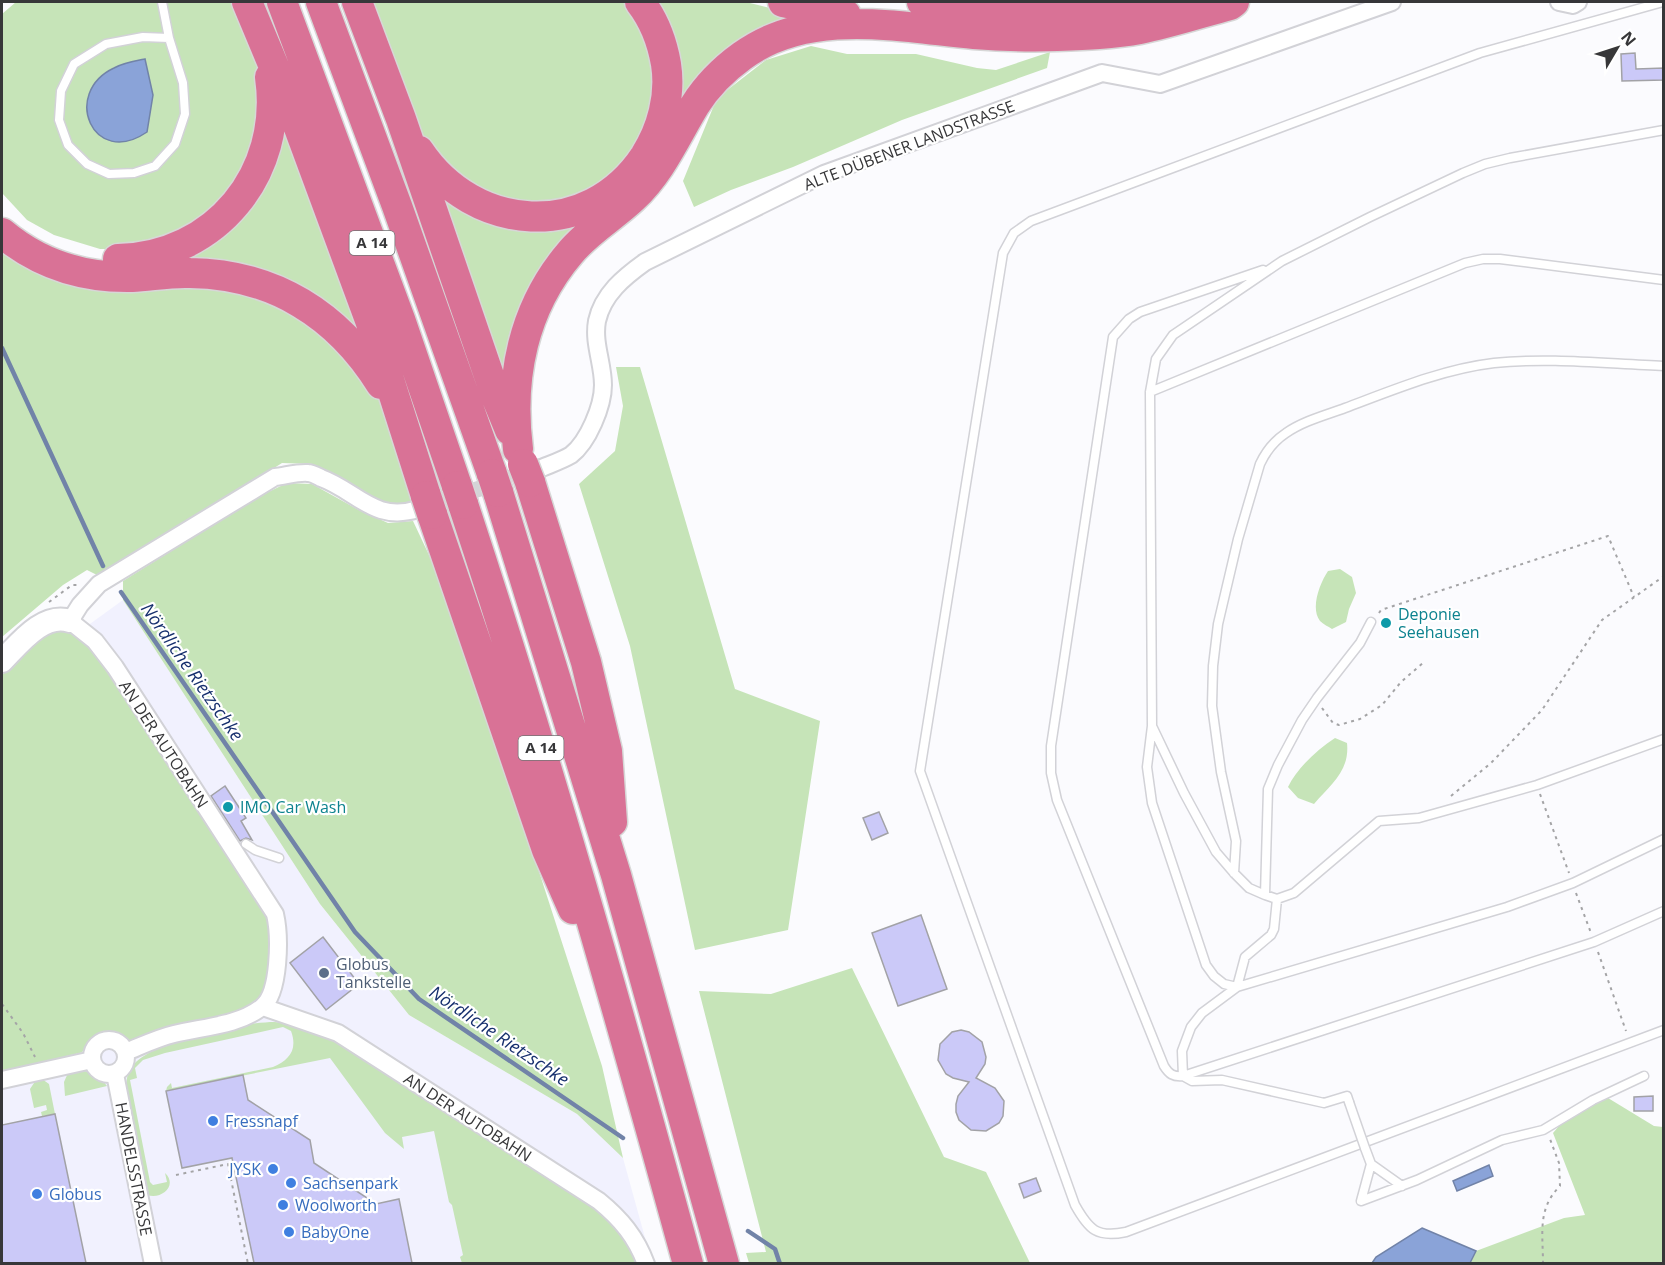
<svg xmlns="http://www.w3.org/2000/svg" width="1665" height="1265" viewBox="0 0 1665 1265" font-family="'Open Sans',sans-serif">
  <rect width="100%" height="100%" fill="#fbfbfe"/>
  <path fill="#f1f1fe" d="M123,600L320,904L409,1015L577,1114L623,1158L652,1263H2V700L76,634Z"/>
  <path fill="#c6e4b8" d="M16,2H235L264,68L263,125L243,180L215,215L139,249H100L54,235L27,220L2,193V14Z
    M367,2H627L656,61L652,110L641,145L614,177L566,200L523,207L475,194L430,153Z
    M650,2H746L806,17L674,125Z
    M811,46L847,54H916L977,68L996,70L1050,52L1047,68L902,120L793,167L731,190L694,207L683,181L717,98L766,60Z
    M279,122H290L366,337L327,309L164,267L199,248Z
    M435,185L453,200L591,211L501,378Z
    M2,239L20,255L223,283L297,306L377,392L413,503L389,506L367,498L335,475L312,464L282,463L101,577L87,570L63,585L2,637Z
    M616,367H640L735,689L820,721L788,930L695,950L630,646L579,484L615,451L623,406Z
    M287,483L312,484L357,509L388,523L413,521L453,606L602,1066L623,1158L577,1114L409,1015L320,904L123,600V581L256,498Z
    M1340,569L1352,577L1356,593L1349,609L1346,622L1332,629C1329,627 1323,624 1320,621C1310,608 1320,583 1328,571Z
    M66,629L76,634L98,655L268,916L272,940L265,989L255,1003L237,1012L168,1027L129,1041L108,1035L98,1039L89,1048L80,1053L2,1071V675L49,632Z
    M1335,738L1347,743C1350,771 1331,784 1314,804L1298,798L1288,787C1297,768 1317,750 1335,738Z
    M852,968L944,1157L986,1172L1030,1263H749L746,1253L766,1252L699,991L771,994Z
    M274,1022L287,1023L325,1034L596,1207L625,1236L639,1263H462L460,1257L463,1255L452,1205L449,1202L434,1131L402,1137L404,1149L385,1133L330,1058L166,1091L167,1087L171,1083L172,1088L273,1067C289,1060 298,1050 291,1031L283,1027L165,1053L143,1060L135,1068L137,1078L130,1080L150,1182L153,1185L167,1182L165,1173C178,1185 162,1200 147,1195C141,1169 120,1098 128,1074C138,1041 244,1022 274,1022Z
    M85,1071L99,1076L107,1086L65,1096L64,1082L68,1073Z
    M42,1079L49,1084L55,1114L42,1116L41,1112L47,1110L46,1105L34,1108L30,1089L36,1080Z
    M1608,1098L1654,1126L1663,1127V1263L1470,1264L1476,1251L1564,1218L1585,1215L1553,1133L1565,1119Z"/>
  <path fill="#8aa3d8" stroke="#7183a8" stroke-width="1.5" d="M145,59L153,95L147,132C93,169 61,93 114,68C123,63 135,61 145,59Z
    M1489,1165L1493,1176L1457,1191L1453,1181Z
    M1422,1228L1476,1251L1470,1263H1372L1376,1257Z"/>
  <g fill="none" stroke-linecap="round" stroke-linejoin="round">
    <path stroke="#7183a8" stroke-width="4.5" d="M2,348L103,566
      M121,592L355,932L419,999L623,1138
      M748,1231L775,1249L780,1264"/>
  </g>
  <path fill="#cbc9f8" stroke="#a2a2a6" stroke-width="1.5" d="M1635,53L1636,69L1664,68V80L1622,81L1621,54Z
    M225,786L246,818L241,821L252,840L246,838L240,841L211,796Z
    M879,812L888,833L872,840L863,818Z
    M921,915L947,989L898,1006L872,933Z
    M323,937L359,984L326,1010L290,963Z
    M961,1030L969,1032L982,1042L986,1057L985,1064L976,1078L995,1088L1004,1101L1003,1116L999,1123L986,1131L971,1130L959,1120L956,1112V1104L958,1096L969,1082L953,1078L946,1074L938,1060L940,1044L952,1032Z
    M243,1075L248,1100L310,1140L314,1163L376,1204L399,1199L412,1263H254L232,1158L182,1168L166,1091Z
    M1653,1096V1111H1634V1097Z
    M55,1114L86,1263H2V1125Z
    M1036,1178L1041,1191L1024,1198L1019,1184Z"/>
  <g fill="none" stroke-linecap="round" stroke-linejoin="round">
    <path stroke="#d4d4d7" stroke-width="16" stroke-dasharray="16 8" stroke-linecap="butt" d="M424,507L533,471"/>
    <g stroke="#d2d2d7" stroke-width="11">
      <path id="lane" d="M162,2L169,38L183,83L185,114L175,144L155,166L134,173L109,174L87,164L68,145L59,120L61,91L74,64L106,44L143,37L169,38
        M1663,2L1480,53L1031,221L1014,233L1003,253L920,771L1075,1205C1089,1230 1097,1238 1126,1232L1664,1030
        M1664,130L1510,158L1485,164L1463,173L1370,217L1282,261L1173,335L1156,359L1150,392L1152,726L1184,793L1216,852L1234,873L1249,888L1265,895L1277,899L1294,893L1379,821L1419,818L1537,785L1664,739
        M1263,270L1140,312L1129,319L1113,337L1051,746V773L1057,800L1164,1066C1169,1074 1173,1077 1183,1076L1594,942L1664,911
        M1150,392L1465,263L1483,259H1500L1664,280
        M1152,726L1147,767L1152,803L1206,965L1214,976L1224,984L1237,987L1507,907L1573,883L1664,839
        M246,844L255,850L279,858
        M1234,873L1236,841L1221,772L1212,706L1213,666L1218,624L1238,539L1260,464C1266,451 1274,441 1286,433C1303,421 1326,415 1345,408C1393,390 1443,369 1494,363C1550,357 1608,364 1664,366
        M1265,895L1268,789L1278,765L1302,720L1317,698L1360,643L1371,622
        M1277,899L1274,929L1271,935L1245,957L1237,987L1202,1013L1191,1027L1182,1051L1183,1076L1192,1081L1222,1080L1324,1103L1347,1096L1349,1102
        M1365,1148L1371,1164L1361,1201L1417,1180L1502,1140L1543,1130L1593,1100L1644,1076
        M1371,1164L1402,1186"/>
    </g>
    <g stroke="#d2d2d7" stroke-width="20">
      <path id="street" d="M1559,2L1573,5L1578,2
        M537,470C548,465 561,461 571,455C588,442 603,406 603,385C603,363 593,343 597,321C603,294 624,277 645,262L824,174L1102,73L1160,84L1392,2
        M263,1007L338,1033L599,1201C621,1219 636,1237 646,1264
        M92 1057a17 17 0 1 1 34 0a17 17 0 1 1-34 0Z
        M126,1052C141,1046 157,1038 174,1034C202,1027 238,1026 262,1007C280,993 280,936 275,914L115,667L95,641L70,621L80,605L99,584L275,477C285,476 298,472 308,473C312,473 317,476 321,478C357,491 374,523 418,509
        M115,1074L153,1264
        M2,1080L92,1060"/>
    </g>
    <g stroke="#d2d2d7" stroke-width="26">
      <path id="secondary" d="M2,661C19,644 43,612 70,621"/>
    </g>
    <g stroke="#d7d7d7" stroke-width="33">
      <path id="highway" d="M247,2L295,117L370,320L426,496
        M282,2L401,322L457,486
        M321,2L397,206L492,474
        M357,2L401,119L496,396L510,430
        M783,2L846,15
        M922,2C1007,10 1087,11 1172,2
        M419,151C474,233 588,242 645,156C662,129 671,96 666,64C662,41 654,20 640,2
        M2,233C39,264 83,278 132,277C151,276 171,272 190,273C274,274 338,315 381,384
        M118,259C216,257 284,173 270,77
        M518,449C509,378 523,308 570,253C588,231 613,217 633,198C661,172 675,138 695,105C707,86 724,69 742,56C809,7 898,27 974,34C1001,36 1030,37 1057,36C1085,35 1113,34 1140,29C1170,23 1200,13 1230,5L1234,2
        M530,482L586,662L607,751L612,822
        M498,492L616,875L724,1264
        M463,504C546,755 618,1009 688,1264
        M432,514L547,850L573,909"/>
    </g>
    <path stroke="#a4a4a6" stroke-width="2" stroke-dasharray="3 4.5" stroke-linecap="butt" d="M49,602L72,585H77
      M1379,613L1381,610L1608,536L1634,597
      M1322,708L1333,723L1339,725L1360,719L1382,705L1401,682L1424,662
      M1540,794L1569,873
      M1451,796L1491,763L1542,710L1602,620L1664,576
      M1576,893L1591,933
      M1598,952L1626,1031
      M2,1004L23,1033L35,1057
      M176,1175L228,1164L248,1264
      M1543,1264C1543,1233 1537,1209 1560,1186L1559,1163L1550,1139"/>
    <use href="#lane" stroke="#fff" stroke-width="8"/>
    <use href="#street" stroke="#fff" stroke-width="16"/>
    <use href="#secondary" stroke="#fff" stroke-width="22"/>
    <use href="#highway" stroke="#d97296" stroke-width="30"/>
    <g stroke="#d2d2d7" stroke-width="11" stroke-linecap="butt">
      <path id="lane-bridge" d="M1349,1102L1365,1148"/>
    </g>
    <g stroke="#d7d7d7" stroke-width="33" stroke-linecap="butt">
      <path id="highway-bridge" d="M523,464L530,482
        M492,474L498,492
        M457,486L463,504
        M426,496L432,514"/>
    </g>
    <use href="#lane-bridge" stroke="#fff" stroke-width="8"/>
    <use href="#highway-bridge" stroke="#d97296" stroke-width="30"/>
  </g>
  <g fill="#0f9aa8" stroke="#fff" stroke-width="2">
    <circle cx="1386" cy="623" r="6"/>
    <circle cx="228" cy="807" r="6"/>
  </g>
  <circle fill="#5c6f8a" stroke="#fff" stroke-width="2" cx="324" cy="973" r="6"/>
  <g fill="#3f7fe0" stroke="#fff" stroke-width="2">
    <circle cx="213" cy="1121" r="6"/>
    <circle cx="273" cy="1169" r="6"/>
    <circle cx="291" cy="1183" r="6"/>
    <circle cx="37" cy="1194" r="6"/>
    <circle cx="283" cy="1205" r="6"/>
    <circle cx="289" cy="1232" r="6"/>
  </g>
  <g text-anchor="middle" stroke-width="4.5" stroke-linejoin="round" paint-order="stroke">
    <g fill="#fff" stroke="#737374" stroke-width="1.5">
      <rect x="349.5" y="231" width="45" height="24" rx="4.5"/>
      <rect x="518.5" y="736" width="45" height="24" rx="4.5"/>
    </g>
    <g font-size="15" font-weight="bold" fill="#373739">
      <text x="372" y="248">A 14</text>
      <text x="541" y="753">A 14</text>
    </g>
    <g font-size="16" fill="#373739" stroke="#fff">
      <text transform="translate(909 145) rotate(-21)" y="6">ALTE DÜBENER LANDSTRASSE</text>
      <text transform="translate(164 744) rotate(57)" y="6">AN DER AUTOBAHN</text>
      <text transform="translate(468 1117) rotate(33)" y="6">AN DER AUTOBAHN</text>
      <text transform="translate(134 1169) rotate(79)" y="6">HANDELSSTRASSE</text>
    </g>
    <g font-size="16" fill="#0d838f" stroke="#fff" text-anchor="start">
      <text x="1398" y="620">Deponie<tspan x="1398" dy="18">Seehausen</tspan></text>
      <text x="240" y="813">IMO Car Wash</text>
    </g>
    <g font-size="16" fill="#4e5e75" stroke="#fff" text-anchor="start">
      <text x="336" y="970">Globus<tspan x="336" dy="18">Tankstelle</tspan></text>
    </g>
    <g font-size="16" fill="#366cbe" stroke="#fff" text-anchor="start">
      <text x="225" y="1127">Fressnapf</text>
      <text x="261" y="1175" text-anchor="end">JYSK</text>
      <text x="303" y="1189">Sachsenpark</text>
      <text x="49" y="1200">Globus</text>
      <text x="295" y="1211">Woolworth</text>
      <text x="301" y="1238">BabyOne</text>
    </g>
    <g font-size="18" font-style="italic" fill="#17306e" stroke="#fff">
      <text transform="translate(192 672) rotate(55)" y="6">Nördliche Rietzschke</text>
      <text transform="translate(499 1036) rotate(34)" y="6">Nördliche Rietzschke</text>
    </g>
  </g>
  <rect width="1665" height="1265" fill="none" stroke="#373739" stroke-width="6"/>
  <g transform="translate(1617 48) rotate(51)" stroke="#ffffff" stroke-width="4.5" paint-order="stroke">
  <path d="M0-4.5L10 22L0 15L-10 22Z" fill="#373739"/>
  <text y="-9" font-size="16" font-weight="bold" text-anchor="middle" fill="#373739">N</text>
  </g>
</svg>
